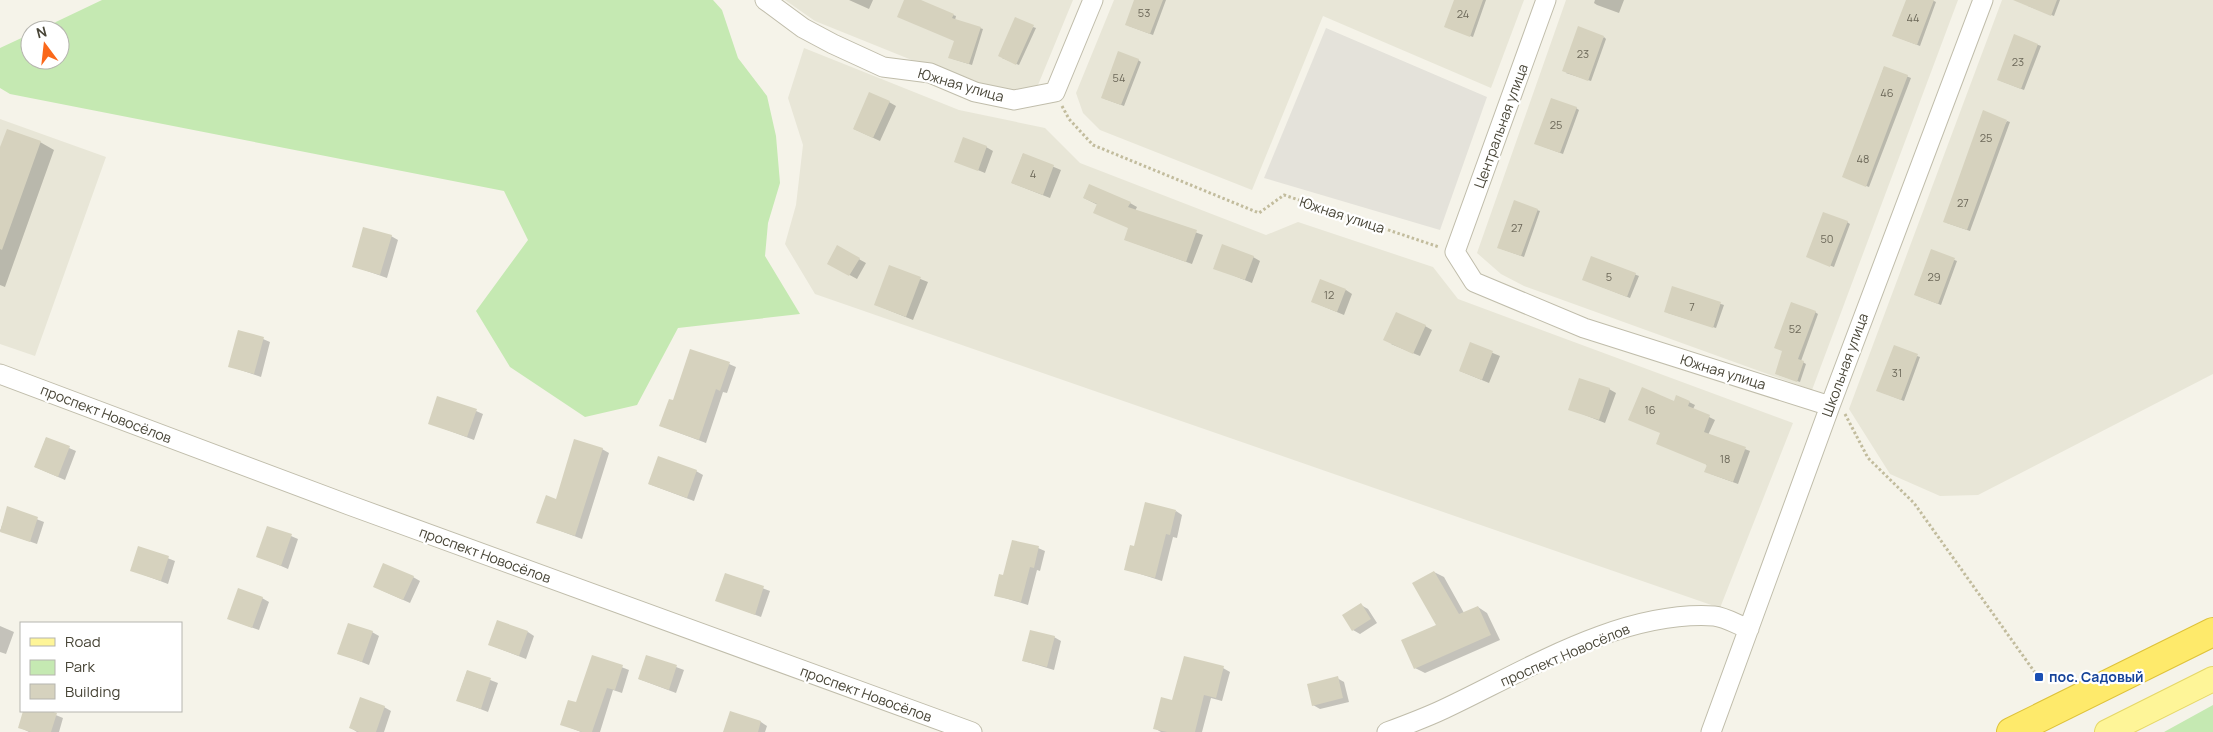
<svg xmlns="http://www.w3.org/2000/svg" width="2213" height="732" viewBox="0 0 2213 732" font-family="Manrope,sans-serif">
  <rect width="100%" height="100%" fill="#f5f3e9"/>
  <path fill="#e8e6d7" d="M785,0H1073L1038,85L1016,95L939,71L815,21Z
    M1114,0H1524L1491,88L1323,16L1252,190L1100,130L1083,113L1076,93Z
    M1566,0H1958L1812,390L1524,286L1501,274L1477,253Z
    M2002,0H2213V374L1978,495L1940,496L1890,474L1849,409Z
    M804,48L959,110L1045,128L1080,163L1266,235L1298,222L1433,267L1458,299L1793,423L1720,608L815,294L785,244L796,205L803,145L788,98Z
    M0,119L106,157L35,356L0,344Z"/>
  <path fill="#e4e2da" d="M1326,28L1487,97L1440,230L1264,178Z"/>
  <path fill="#c5e9b2" d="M102,0H713L722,10L738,58L767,96L776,136L780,183L768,223L765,256L800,314L678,328L637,405L585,417L510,367L476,311L528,240L504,191L10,94L0,88V48L30,34V60H60V30H39Z
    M2213,705V732H2164Z"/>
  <path fill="#0003" d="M849,0H873L869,9Z
    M905,0H918L953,15L956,16L955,20L983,29L972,65L953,59L955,41Z
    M1136,0H1166L1153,35L1129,26Z
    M1455,0H1486L1473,37L1448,28Z
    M1595,0H1624L1619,13L1597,5L1594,3Z
    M1907,0H1932L1936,2L1920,46L1897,37Z
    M2030,0H2060L2054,16L2028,6Z
    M1033,27L1036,28L1019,65L1002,58Z
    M2015,36L2041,46L2024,90L2001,81Z
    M1604,37L1606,39L1591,81L1566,73Z
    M1138,60L1141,62L1124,106L1105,99Z
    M1884,67L1911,78L1869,187L1846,178Z
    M889,102L896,106L880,141L854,129Z
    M1576,108L1579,110L1563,154L1539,145Z
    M2007,121L2010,122L1970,231L1947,223Z
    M40,142L54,150L5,287L0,285V151Z
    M986,147L993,151L985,173L956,161Z
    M1023,154L1061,170L1050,198L1012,183Z
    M1084,198L1130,203L1137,207L1135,211L1203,235L1192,264L1126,240L1129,228L1098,205Z
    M1537,210L1540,211L1524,257L1502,249Z
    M1847,222L1850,224L1834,267L1810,258Z
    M391,236L398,240L387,278L353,266Z
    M837,247L866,263L857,279L828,263Z
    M1931,251L1957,261L1941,305L1918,296Z
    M1253,257L1260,261L1252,283L1215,268Z
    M1592,258L1639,276L1630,298L1587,281Z
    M890,267L928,282L913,320L876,305Z
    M1672,288L1724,305L1716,328L1668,313Z
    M1346,290L1352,294L1344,315L1313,302Z
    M1815,312L1818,314L1801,361L1806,364L1800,382L1779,375Z
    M1425,326L1432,330L1420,356L1391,344Z
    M263,339L270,342L261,377L229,366Z
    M1471,344L1500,356L1489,383L1460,371Z
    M1917,356L1920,357L1904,401L1881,392Z
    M729,364L736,367L727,393L723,392L706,443L661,426L674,401Z
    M1609,389L1616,393L1605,423L1570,409Z
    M1677,396L1695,405L1693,409L1715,420L1708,435L1750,451L1738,484L1711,474L1675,402Z
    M476,411L483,414L474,440L429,423Z
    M46,438L76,451L65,480L35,467Z
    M602,449L609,453L582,539L537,522Z
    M696,471L703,475L694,501L649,484Z
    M8,508L44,522L37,544L0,531Z
    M1176,511L1182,515L1177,538L1173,537L1162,581L1125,569L1135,548Z
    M291,536L298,539L288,569L258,556Z
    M139,547L175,561L168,584L131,570Z
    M1038,548L1045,551L1040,571L1037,570L1028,605L995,595L1004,576Z
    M1434,572L1444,577L1464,613L1478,607L1487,613L1500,640L1425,673L1415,668L1437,625Z
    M726,574L770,591L761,617L717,600Z
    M413,577L420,581L410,603L381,590Z
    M262,598L269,602L259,630L229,619Z
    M1361,605L1368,609L1377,623L1360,634L1353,630Z
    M0,626L14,632L6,654L0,652Z
    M372,632L379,636L369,665L339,653Z
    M528,632L534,636L526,659L490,645Z
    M1054,637L1061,641L1054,670L1024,661Z
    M593,656L629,670L622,693L613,690L600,732H581L561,724L577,704Z
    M647,656L684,670L676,693L639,679Z
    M1223,668L1230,672L1222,701L1211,698L1202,732H1161L1154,728L1173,701Z
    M467,671L498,683L488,712L457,700Z
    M1337,678L1344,682L1349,702L1320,709L1313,705Z
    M384,707L391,711L384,732H357L351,728Z
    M24,711H46L63,718L59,732H29L19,727Z
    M731,712L761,722L767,726L765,732H724Z"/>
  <path fill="#d6d2be" d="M904,0H921L954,14L952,18L981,27L969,64L948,58L954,41L897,17Z
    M1134,0H1163L1150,34L1125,25Z
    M1454,0H1483L1470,37L1444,27Z
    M1906,0H1934L1917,45L1892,36Z
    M2013,0H2057L2051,16Z
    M1015,17L1034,25L1016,65L998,56Z
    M1578,26L1604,36L1588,81L1562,71Z
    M2014,34L2038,44L2021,89L1997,80Z
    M1118,51L1139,59L1121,105L1101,98Z
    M1884,66L1908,75L1866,187L1842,177Z
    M869,92L890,101L873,138L853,129Z
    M1551,98L1577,107L1560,153L1534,144Z
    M1983,110L2007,120L1967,230L1943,222Z
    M7,129L41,141L2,250L0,249V147Z
    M963,137L987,146L978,171L954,162Z
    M1023,153L1054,165L1043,195L1011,183Z
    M1089,184L1131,202L1128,207L1197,230L1186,262L1124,240L1128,228L1093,213L1097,204L1083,198Z
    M1514,200L1538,209L1521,256L1497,248Z
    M1823,212L1848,221L1830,267L1806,257Z
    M363,227L392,235L380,275L352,267Z
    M1222,244L1254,256L1245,280L1213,269Z
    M837,245L860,258L849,276L827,264Z
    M1931,249L1955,258L1938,304L1914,295Z
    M1591,256L1636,273L1627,297L1582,280Z
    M889,265L921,277L906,317L874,305Z
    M1320,279L1346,289L1337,312L1311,302Z
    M1672,286L1721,302L1713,328L1664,312Z
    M1791,302L1816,311L1798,359L1804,361L1797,382L1775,374L1782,351L1774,348Z
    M1396,312L1426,325L1413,354L1383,340Z
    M238,330L264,337L254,374L228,367Z
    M1470,342L1493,351L1482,380L1459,371Z
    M1894,345L1918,354L1901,400L1876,391Z
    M690,349L730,362L720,391L716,389L699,440L659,426L669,399L673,400Z
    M1579,378L1610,388L1599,420L1568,410Z
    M1642,387L1674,401L1676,395L1690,401L1688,406L1710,415L1704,432L1746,447L1733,482L1704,472L1707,465L1656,444L1660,433L1628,420Z
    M437,396L477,409L467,437L428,424Z
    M46,437L70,446L58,477L34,467Z
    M574,439L603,448L575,536L536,523L546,495L556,499Z
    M658,456L697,470L687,498L648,484Z
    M1145,502L1176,510L1170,535L1166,534L1155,578L1124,570L1130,545L1134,546Z
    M7,506L38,517L30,542L0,532Z
    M267,526L292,534L281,566L256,557Z
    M1012,540L1039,546L1034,568L1030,567L1021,602L994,596L999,574L1003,575Z
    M138,546L169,556L161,581L130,571Z
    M383,563L414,576L403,600L373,587Z
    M1434,571L1459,614L1478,606L1491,635L1414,669L1401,640L1436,625L1412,583Z
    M725,573L764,586L755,615L715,601Z
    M238,588L263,597L252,628L227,619Z
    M1361,603L1371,619L1352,631L1342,615Z
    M497,620L528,631L519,656L488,645Z
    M348,623L373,631L362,662L337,654Z
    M1030,630L1055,636L1047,667L1022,661Z
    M592,655L623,665L615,690L607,688L592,732H582L560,725L568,700L576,702Z
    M646,655L677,665L669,690L638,679Z
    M1184,656L1224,666L1216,698L1204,695L1195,732H1167L1153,729L1161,697L1172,700Z
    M467,670L491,678L481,709L456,701Z
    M1338,676L1343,698L1312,706L1307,684Z
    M360,697L385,706L376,732H359L349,728Z
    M23,711H50L57,713L51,732H31L18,728Z
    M730,711L761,721L758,732H723Z"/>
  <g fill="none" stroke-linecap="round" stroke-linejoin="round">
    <g stroke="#c0bdab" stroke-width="21">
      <path id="minor" d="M765,0L803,28L833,44L883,67L930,73L975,92L1014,100L1055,92L1093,0
        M1546,0L1455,252L1474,282L1584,328L1830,406
        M0,374L349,505L972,732
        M1387,732C1406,725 1425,718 1444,709C1525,671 1621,610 1714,616C1725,617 1738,625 1749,629
        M1711,732L1830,406L1983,0"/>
    </g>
    <g stroke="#e5d767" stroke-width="26">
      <path id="major" d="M2107,732L2213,679"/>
    </g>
    <g stroke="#dec239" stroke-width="30">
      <path id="highway" d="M2011,732L2213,632"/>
    </g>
    <path stroke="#c2bc9d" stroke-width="3" stroke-dasharray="2.5 2.5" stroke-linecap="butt" d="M1062,106L1069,119L1093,145L1259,213L1284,195L1439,247
      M1845,414L1868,458L1914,503L2036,674"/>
    <use href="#minor" stroke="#fff" stroke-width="19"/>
    <use href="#major" stroke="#fef598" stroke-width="24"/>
    <use href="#highway" stroke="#feea6b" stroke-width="28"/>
  </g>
  <rect fill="#1a4fb4" stroke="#fff" stroke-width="2" x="2034" y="672" width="10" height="10" rx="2.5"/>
  <g text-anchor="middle" stroke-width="4.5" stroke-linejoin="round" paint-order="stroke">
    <g font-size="11" fill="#6c6859">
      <text x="1144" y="17">53</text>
      <text x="1463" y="18">24</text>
      <text x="1913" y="22">44</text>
      <text x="1583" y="58">23</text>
      <text x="2018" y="66">23</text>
      <text x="1119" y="82">54</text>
      <text x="1887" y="97">46</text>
      <text x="1556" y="129">25</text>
      <text x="1986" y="142">25</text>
      <text x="1863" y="163">48</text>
      <text x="1033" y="178">4</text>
      <text x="1963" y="207">27</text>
      <text x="1517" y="232">27</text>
      <text x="1827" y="243">50</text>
      <text x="1609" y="281">5</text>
      <text x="1934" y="281">29</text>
      <text x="1329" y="299">12</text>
      <text x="1692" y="311">7</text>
      <text x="1795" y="333">52</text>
      <text x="1897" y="377">31</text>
      <text x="1650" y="414">16</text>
      <text x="1725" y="463">18</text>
    </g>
    <g font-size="14" fill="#484537" stroke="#fff">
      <text transform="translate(961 85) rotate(16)" y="5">Южная улица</text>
      <text transform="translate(1501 126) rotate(-70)" y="5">Центральная улица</text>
      <text transform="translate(1342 215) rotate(18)" y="5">Южная улица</text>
      <text transform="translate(1845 365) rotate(-70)" y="5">Школьная улица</text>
      <text transform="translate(1723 372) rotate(17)" y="5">Южная улица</text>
      <text transform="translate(106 414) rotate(21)" y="5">проспект Новосёлов</text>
      <text transform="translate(485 555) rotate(20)" y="5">проспект Новосёлов</text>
      <text transform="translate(1565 655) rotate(-23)" y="5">проспект Новосёлов</text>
      <text transform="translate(866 694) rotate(20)" y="5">проспект Новосёлов</text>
    </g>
    <g font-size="14" font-weight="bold" fill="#164399" stroke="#fff" text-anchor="start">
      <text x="2049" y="682">пос. Садовый</text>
    </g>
  </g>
  <rect x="20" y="622" width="162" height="90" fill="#ffffff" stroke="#b6b5af"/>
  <rect x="30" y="638" width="25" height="8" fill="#fef598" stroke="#b6b5af"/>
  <text x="65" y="647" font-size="15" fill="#484537">Road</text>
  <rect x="30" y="660" width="25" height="15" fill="#c5e9b2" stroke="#b6b5af"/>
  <text x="65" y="672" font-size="15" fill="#484537">Park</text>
  <rect x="30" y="684" width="25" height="15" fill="#d6d2be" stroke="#b6b5af"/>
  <text x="65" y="697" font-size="15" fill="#484537">Building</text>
  <g transform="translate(45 45) rotate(345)"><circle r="24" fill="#ffffff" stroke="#b6b5af"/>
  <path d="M0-4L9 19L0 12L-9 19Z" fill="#fa681a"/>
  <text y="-8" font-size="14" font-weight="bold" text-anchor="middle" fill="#484537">N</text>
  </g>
</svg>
